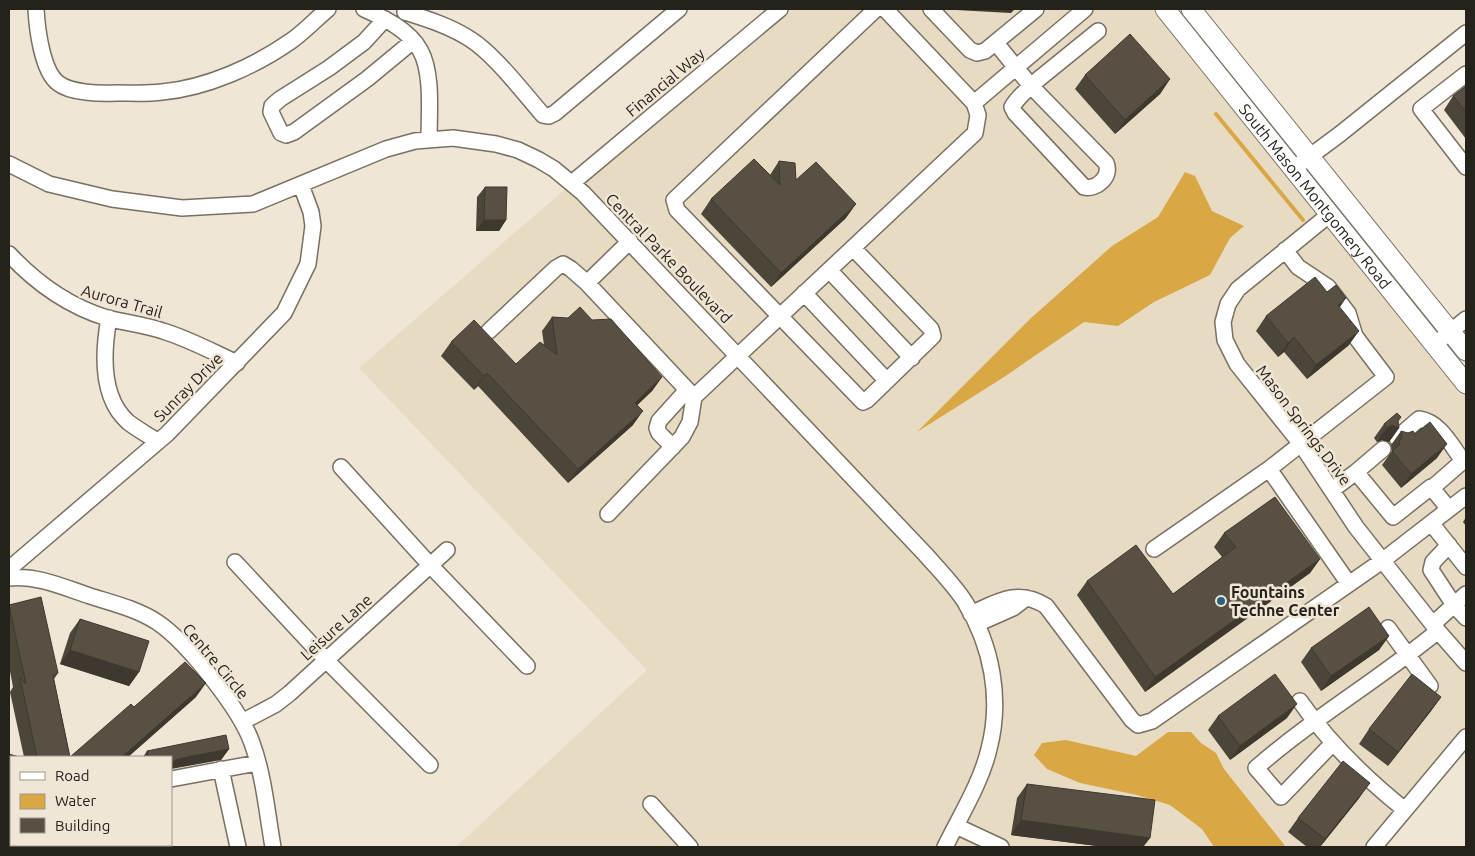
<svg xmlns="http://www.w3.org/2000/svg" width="1475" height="856" viewBox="0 0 1475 856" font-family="Ubuntu,sans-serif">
  <rect width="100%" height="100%" fill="#efe6d6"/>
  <path fill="#e8dbc4" d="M780,9H1165L1466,384V737L1374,847H456L647,670L359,368L572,183Z"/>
  <path fill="#d9a845" d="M1185,172L1195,176L1212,211L1244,226L1230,238L1210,275L1154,302L1118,326L1084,322L1004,377L917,432L1030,319L1112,246L1158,217Z
    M1168,732H1191L1201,743L1216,753L1224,769L1286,847H1214L1202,829L1170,805L1137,795L1080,783L1047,769L1034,755L1042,743L1066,740L1136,756Z"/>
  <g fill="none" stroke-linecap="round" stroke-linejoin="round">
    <path stroke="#d9a845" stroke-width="4" d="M1216,114L1303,220"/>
    <g stroke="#787062" stroke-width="18">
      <path id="minor" d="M36,9C37,28 42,71 58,83C70,93 101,94 117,93C132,93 147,94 162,92C207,88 255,66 291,41C304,32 316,19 328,9
        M364,9C384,18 409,30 420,50C433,72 429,114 429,139
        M931,9L970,50L977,53L985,51L1036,9
        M405,12C427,19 450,26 470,39C494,54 523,92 543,115L549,116L555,113L679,9
        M385,19L364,42L329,68L280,99L272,106L271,112L281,133L286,135L294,132L367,79L413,41
        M996,43L1031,86L1106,163C1112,176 1097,190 1084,187L1015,113L1012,107C1019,95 1030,87 1040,78L1098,31
        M1466,74L1421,109L1466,167
        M974,103L1085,9
        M9,164L49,184L112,199L182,208L253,204L386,149L415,141L453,138L496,144L518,150L539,160L554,169L583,193L926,555C939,570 954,585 965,602C992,646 1002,699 989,749C981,783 960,816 945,847
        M1293,169L1340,134L1466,33
        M572,183L780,9
        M1330,214L1238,289L1228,304L1223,322L1225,340L1237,364L1301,444L1356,527L1438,631L1466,663
        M630,241L587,283L694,397L975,133L978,115L974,103L885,9
        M853,248L931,329L933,336L867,400L863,402L677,210L674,200L876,9
        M1285,250L1298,267L1328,287L1348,313L1355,336L1386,377L1269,469L1349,584
        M9,254C37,284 68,306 107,318C126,323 145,325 163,331C189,339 213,352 237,363
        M829,270L912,358
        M804,293L887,381
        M109,318C103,351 100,397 128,422C137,429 148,435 157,441
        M489,331L556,268L563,264L571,269L587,283
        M1434,345L1466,319
        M1397,438L1419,419C1440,422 1451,445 1463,461L1432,488
        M673,447L659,433L657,428L659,421L687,390
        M341,467L430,565L527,666
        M1356,472L1383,449
        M1332,490L1356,472L1393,517L1431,487L1449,509
        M608,514L682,437L690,422L694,397
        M1431,523L1466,567
        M1449,545L1433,562L1431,570L1454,605L1466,618
        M1154,549L1269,469
        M235,562L326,660L430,765
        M9,569L167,434L284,313L308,264L313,226L311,212L301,185
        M9,578C37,575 63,587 90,596C112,603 137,609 157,622C187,642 240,709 252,743C264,776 267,813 273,847
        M971,614C997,602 1018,588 1046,606L1132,720L1138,725L1152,721L1382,561L1466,496
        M977,624L1013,608L1026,598
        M1433,624L1466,594
        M1388,628L1430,686
        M1300,701C1329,743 1365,778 1405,810
        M242,722L276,704L290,693L447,550
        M1332,744L1281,797L1256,768C1313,718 1380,679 1438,631
        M221,769L238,847
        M171,779L257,763
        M651,804L690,847
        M956,826L1001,847
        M163,845V847
        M1374,847L1466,737"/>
    </g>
    <g stroke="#787062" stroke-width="21">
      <g id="major">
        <path id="s1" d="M1165,9L1466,384"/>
        <path d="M1191,9L1466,351"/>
      </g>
    </g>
    <use href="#minor" stroke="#fff" stroke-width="15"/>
    <use href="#major" stroke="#fff" stroke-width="19"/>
  </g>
  <path fill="#4c453a" d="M1085,75L1170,79L1160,94L1115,134L1075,89Z
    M1466,86V139L1444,110L1453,96Z
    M779,161L796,180L846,218L771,287L701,214L711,199L770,175Z
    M485,187L506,220L499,231H476L477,197Z
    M1340,307L1349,345L1307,379L1284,352L1278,357L1256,331L1266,316Z
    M552,317L592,320L662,377L652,391L637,405L633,425L568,483L478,386L474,390L441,356L451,342L516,364L544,345L542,331Z
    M1384,424L1399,428L1389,442L1382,440L1377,442L1374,438Z
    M1401,431L1437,458L1401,488L1382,465L1392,451L1391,445Z
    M1466,517V526L1463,522Z
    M1224,533L1320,559L1310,573L1145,692L1077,595L1087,581L1173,594L1222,557L1214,547Z
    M9,605L58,673L54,679L70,757L134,707L196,697L128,757H24L10,692L13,687L9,666Z
    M80,619L139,672L129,686L60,664L70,633Z
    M1389,636L1379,650L1321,691L1301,662L1311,648Z
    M1441,697L1431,711L1388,766L1359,744L1369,729Z
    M1218,716L1287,718L1230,760L1208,730Z
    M229,749L221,760L171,757H143L147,751Z
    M1027,784L1150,838L1143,847H1105L1011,835L1017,798Z
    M1360,797L1320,847H1307L1288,832L1298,818Z
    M28,845H129L127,847H29Z"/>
  <path fill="#3e382f" d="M957,9H1015L1011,13L956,10Z
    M1170,79L1160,94L1115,134L1125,120Z
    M856,204L846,218L771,287L781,273Z
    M484,220H506L499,231H476Z
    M1346,298L1336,313L1338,305Z
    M1359,331L1349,345L1307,379L1316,365Z
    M1294,337L1284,352L1278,357L1288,343Z
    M487,373L478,386L474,390L484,376Z
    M662,377L652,391L625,417L635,403Z
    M643,411L633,425L568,483L578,469Z
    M1392,425L1399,428L1389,442L1382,440L1377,442L1387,428Z
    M1447,444L1437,458L1401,488L1411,474Z
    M1320,559L1310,573L1145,692L1155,677Z
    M1389,636L1379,650L1321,691L1331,676Z
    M70,650L139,672L129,686L60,664Z
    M206,683L196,697L128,757H122Z
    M1441,697L1431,711L1388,766L1398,752Z
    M1297,704L1287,718L1230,760L1240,746Z
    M229,749L221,760L171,769V763L177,759Z
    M1370,783L1360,797L1320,847L1325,839Z
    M9,794L11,795V813L9,812Z
    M1021,820L1150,838L1143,847H1105L1011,835Z"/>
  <path fill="#585043" stroke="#3e382f" d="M1130,34L1170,79L1125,120L1085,75Z
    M1466,86V112L1453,96Z
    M754,159L780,185L779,161L795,163L796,180L816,162L856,204L781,273L711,199Z
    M485,187H507L506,220H484Z
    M1315,277L1327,292L1336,285L1346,298L1338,305L1359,331L1316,365L1294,337L1288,343L1266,316Z
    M580,307L592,320L611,319L662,377L635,403L643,411L578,469L487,373L484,376L451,342L474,320L516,364L540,342L557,355L552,317L568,318Z
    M1397,413L1401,417L1398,421L1399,428L1392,425L1387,428L1384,424Z
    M1430,422L1447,444L1411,474L1392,451L1400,444L1399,442L1402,437L1401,431L1408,433L1413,431L1415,434Z
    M1275,497L1320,559L1155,677L1087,581L1136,545L1173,594L1236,547L1224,533Z
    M41,597L58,673L53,676L70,757L131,704L134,707L185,662L206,683L122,757H37L20,678L26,684L9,605Z
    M1369,607L1389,636L1331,676L1311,648Z
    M80,619L149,641L139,672L70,650Z
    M1275,674L1297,704L1240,746L1218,716Z
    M1412,674L1441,697L1398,752L1369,729Z
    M226,735L229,749L177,759L171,763V757H148L147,751Z
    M9,754L19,757H11V795L9,794Z
    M1343,761L1370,783L1325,839L1298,818Z
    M1027,784L1155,800L1150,838L1021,820Z
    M42,845H129L127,847H42Z"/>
  <circle fill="#2a627c" stroke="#efe6d6" stroke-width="2" cx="1221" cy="601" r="5"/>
  <g text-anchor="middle" stroke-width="5" stroke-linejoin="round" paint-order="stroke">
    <g font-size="16" fill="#25221c" stroke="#efe6d6">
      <text transform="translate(665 82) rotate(-40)" y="6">Financial Way</text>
      <text dy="6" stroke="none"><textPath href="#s1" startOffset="240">South Mason Montgomery Road</textPath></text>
      <text transform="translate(669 258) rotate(46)" y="6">Central Parke Boulevard</text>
      <text transform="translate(122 301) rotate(16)" y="6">Aurora Trail</text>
      <text transform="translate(188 387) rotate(-45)" y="6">Sunray Drive</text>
      <text transform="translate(1304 425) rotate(53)" y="6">Mason Springs Drive</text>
      <text transform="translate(336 627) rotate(-42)" y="6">Leisure Lane</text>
      <text transform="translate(216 661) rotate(50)" y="6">Centre Circle</text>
    </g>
    <g font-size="16" font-weight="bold" fill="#25221c" stroke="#efe6d6" text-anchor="start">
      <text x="1231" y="598">Fountains<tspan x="1231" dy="18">Techne Center</tspan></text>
    </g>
  </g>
  <rect width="1475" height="856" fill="none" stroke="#25221c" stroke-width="20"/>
  <rect x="10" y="756" width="162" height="90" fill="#efe6d6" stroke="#9e988c"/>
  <rect x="20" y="772" width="25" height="8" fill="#ffffff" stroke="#9e988c"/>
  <text x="55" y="781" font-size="15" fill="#25221c">Road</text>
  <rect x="20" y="794" width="25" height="15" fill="#d9a845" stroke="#9e988c"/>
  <text x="55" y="806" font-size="15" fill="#25221c">Water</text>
  <rect x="20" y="818" width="25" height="15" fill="#585043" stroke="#9e988c"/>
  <text x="55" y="831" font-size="15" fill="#25221c">Building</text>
</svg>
